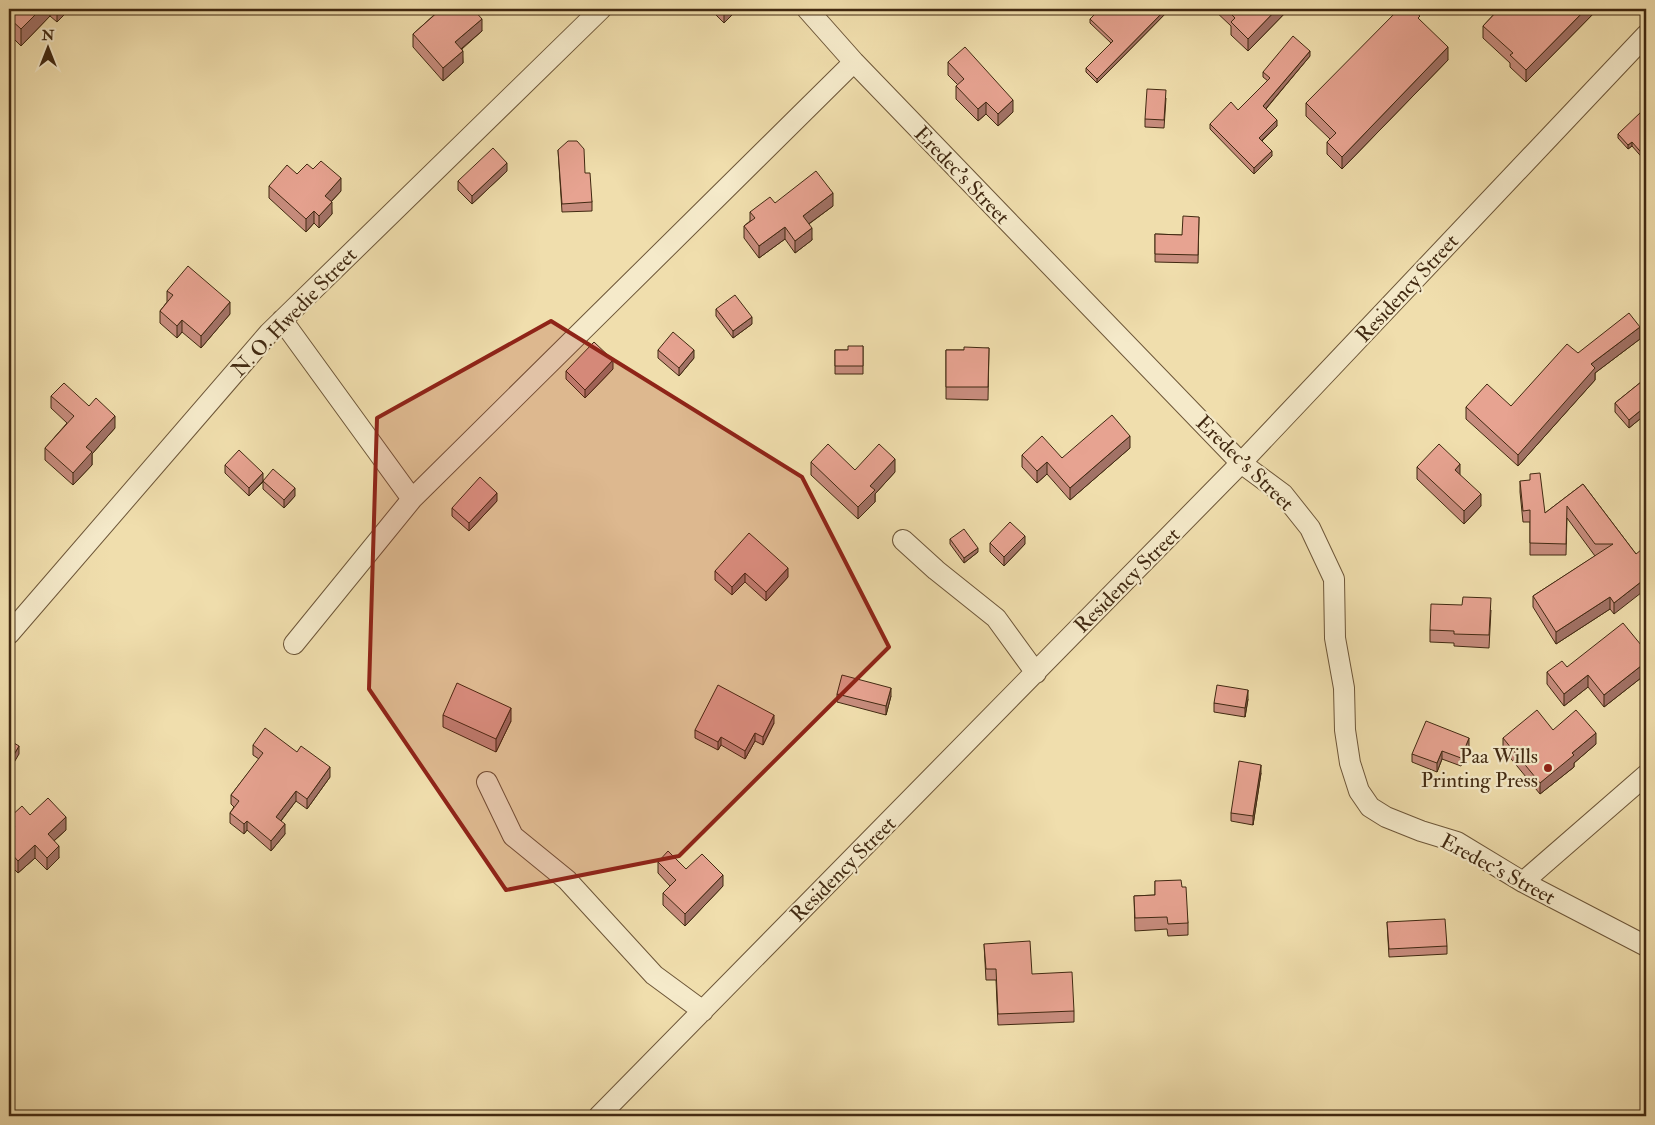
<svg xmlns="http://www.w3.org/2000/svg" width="1655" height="1125" viewBox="0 0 1655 1125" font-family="'IM FELL Double Pica',serif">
  <rect width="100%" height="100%" fill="#f0dead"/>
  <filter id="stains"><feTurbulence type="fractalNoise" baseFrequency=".004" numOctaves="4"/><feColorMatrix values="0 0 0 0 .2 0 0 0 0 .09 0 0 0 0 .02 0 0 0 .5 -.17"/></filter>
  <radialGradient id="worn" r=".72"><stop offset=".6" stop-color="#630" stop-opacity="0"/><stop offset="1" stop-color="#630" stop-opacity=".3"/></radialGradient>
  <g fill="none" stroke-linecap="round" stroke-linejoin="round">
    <g stroke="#6d5638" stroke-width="22">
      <path id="minor" d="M807,9L854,62L1241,463L1283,494L1310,528L1334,579L1335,638L1344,688L1345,730L1350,763L1359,791L1370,807L1386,817L1421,831L1457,842L1523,882L1646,946
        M282,320L412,499
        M903,540L936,570L996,618L1036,673
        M9,634L269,333L601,9
        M294,644L412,499L854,62
        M487,782L513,836L567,880L654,975L703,1011
        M1523,882L1646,775
        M599,1116L1241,463L1646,35"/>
    </g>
    <use href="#minor" stroke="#f5eaca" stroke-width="20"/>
  </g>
  <path fill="#c78c7d" stroke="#412911" d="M9,9H70L57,22L50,16L21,46L9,34Z
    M428,9H473L482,31L462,49L463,63L443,81L413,47V34L434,15Z
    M710,9H738L724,23Z
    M1170,9L1097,83L1086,72V68L1111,43L1090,23V19Z
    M1213,9H1289L1248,51L1231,35V26Z
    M1499,9H1598L1526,82L1510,67V63L1483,38V26Z
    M1420,20L1448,60L1342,169L1327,154V142L1330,139L1306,116V103Z
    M1310,56L1266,109L1277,126L1262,141L1272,156L1254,174L1210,129V124L1238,110L1268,81L1263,77V72Z
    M948,62L1013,112L998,126L986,114L978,121L956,99V86L958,85L948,75Z
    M1166,98L1164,128L1145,127V119Z
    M1646,115V162L1632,146L1628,149L1618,138V134Z
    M558,150L585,173L592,202V211L562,212Z
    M313,169L341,191L331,202L332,214L319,228L314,223L306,232L269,198V186L297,174Z
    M507,171L472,204L458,190V181Z
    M775,203L833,206L809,224L812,240L795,253L785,239L759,258L744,238V226L750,221V212Z
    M1199,217L1198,263L1155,262V234L1182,235Z
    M1646,231V250L1641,243V234Z
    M167,291L230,314L201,348L182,332L177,338L160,323V311L167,302Z
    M716,309L752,324L733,338L716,316Z
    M1640,339L1595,373V380L1518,466L1466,419V407L1511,406L1578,353Z
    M863,346V374H835V350H848Z
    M989,348L988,400L946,399V350H964Z
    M658,350L694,358L679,376L658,358Z
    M613,369L585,398L566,379V371Z
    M1646,378V414L1629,428L1615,412V403Z
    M51,396L115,428L92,454V465L73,485L45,460V448L67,423L51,408Z
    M1130,448L1070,500L1047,474L1037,483L1022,467V455L1062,458Z
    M811,462L855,470L895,472L875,494V502L858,519L811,475Z
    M225,465L263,480L295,496L284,508L263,489V482L249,496L225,473Z
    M1417,467L1460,475L1481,506L1464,524L1417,479Z
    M1520,481L1545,513L1583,484L1636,554L1614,614L1610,609L1556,644L1533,607V596L1595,556L1567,518L1566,555H1530V522H1523L1520,492Z
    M497,501L469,531L452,516V508Z
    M950,539L978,552L964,563L950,544Z
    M990,543L1025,544L1004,566L990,552Z
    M715,571L788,577L766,601L745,582L732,595L715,580Z
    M1491,610L1489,648L1454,646V643L1430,642V630Z
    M1646,651V674L1604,707L1588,687L1564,706L1547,684V672L1567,667Z
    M837,694L891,696L886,715L837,702Z
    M1248,699L1245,717L1214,712V703Z
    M443,715L511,721L496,752L443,727Z
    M774,723L763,745L755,741L745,759L721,745L718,750L695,738V730Z
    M1553,730L1596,744L1574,763V767L1540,794L1503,749V738Z
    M253,745L330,777L307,809L296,801L281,821L285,834L271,851L247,830L244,834L230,823V813L234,807L231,804V795L259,759L253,755Z
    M1469,746L1461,766L1442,759L1437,772L1412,762V754Z
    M1261,773L1253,825L1231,821V813Z
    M30,815L66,830L54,841L59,858L47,870L35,858L18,873L9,864V818Z
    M658,862L686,869L723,886L685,926L663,905V893L670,886L658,873Z
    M1155,881L1182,887L1188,923V935L1168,936L1167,929L1135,931L1134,896L1155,895Z
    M1387,922L1447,946V954L1389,957Z
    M984,944L1074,1011V1022L998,1025L996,980H986Z"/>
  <path fill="#a27266" stroke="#412911" d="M41,9H50V16L21,46V29Z
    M57,9H70L57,22Z
    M729,9H738L724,23V14Z
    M1166,9H1170L1097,83V79Z
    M1277,9H1289L1248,51V39Z
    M1586,9H1598L1526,82V70Z
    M482,19V31L455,54V42Z
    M1448,47V60L1342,169V157Z
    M463,51V63L443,81V68Z
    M1310,51V56L1263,112V106Z
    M1013,100V112L998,126V114Z
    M986,102V114L978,121V109Z
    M1277,120V126L1259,143V138Z
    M1632,142V146L1628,149V145Z
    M1272,151V156L1254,174V168Z
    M507,163V171L472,204V196Z
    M341,178V191L325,208V196Z
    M833,193V206L803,228V216Z
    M332,202V214L319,228V216Z
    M314,211V223L306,232V219Z
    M785,227V239L759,258V246Z
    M812,228V240L795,253V241Z
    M230,302V314L201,348V336Z
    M752,317V324L733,338V331Z
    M182,320V332L177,338V326Z
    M1640,327V339L1595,373V380L1518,466V455L1591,364Z
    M694,350V358L679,376V368Z
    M613,360V369L585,398V390Z
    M1646,406V414L1629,428V420Z
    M115,416V428L92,454V465L73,485V473L86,447Z
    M1130,436V448L1070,500V488Z
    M895,459V472L875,494V502L858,519V507L870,486Z
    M1047,462V474L1037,483V471Z
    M1460,464V476L1455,470Z
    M263,473V481L249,496V488Z
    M295,488V496L284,508V500Z
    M497,493V501L469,531V523Z
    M1481,494V506L1464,524V511Z
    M1025,536V544L1004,566V557Z
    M978,548V552L964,563V558Z
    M788,568V577L766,601V592Z
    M745,573V582L732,595V587Z
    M1646,578V589L1614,614V603Z
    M1610,597V609L1556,644V632Z
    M1646,662V674L1604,707V695Z
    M1588,675V687L1564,706V694Z
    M891,688V696L886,715V706Z
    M1248,690V699L1245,717V708Z
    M511,708V721L496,752V739Z
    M774,715V723L763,745V737Z
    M755,733V741L745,759V751Z
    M1596,733V744L1574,763V767L1540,794V783L1572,753Z
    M721,737V745L718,750V742Z
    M1469,738V746L1461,766V758Z
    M19,746V754L9,771V763Z
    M1442,751V759L1437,772V763Z
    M1261,765V773L1253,825V816Z
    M330,767V777L307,809V799Z
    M296,791V801L276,827V817Z
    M66,817V830L48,846V834Z
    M247,821V830L244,834V824Z
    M285,824V834L271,851V841Z
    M35,845V858L18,873V861Z
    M59,846V858L47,870V858Z
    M723,875V886L685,926V914Z"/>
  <path fill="#e7a391" stroke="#412911" d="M9,9H41L21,29L9,18Z
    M439,9H473L482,19L455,42L463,51L443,68L413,34L440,10Z
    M718,9H729L724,14Z
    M1100,9H1166L1097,79L1086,68L1113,41L1090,19Z
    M1226,9H1277L1248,39L1231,22L1235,18Z
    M1399,9H1412L1420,16L1418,18L1448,47L1342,157L1327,142L1336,133L1306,103Z
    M1499,9H1586L1526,70L1510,55L1513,53L1483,26Z
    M1293,36L1310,51L1263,106L1277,120L1259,138L1272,151L1254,168L1210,124L1231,102L1238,110L1270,78L1263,72Z
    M965,47L1013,100L998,114L986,102L978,109L956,86L964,79L948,62Z
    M1147,89L1166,90L1164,120L1145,119Z
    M1642,111L1646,115V158L1632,142L1628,145L1618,134Z
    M568,141H577L584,149L585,173H590L592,202L562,204L558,150Z
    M493,148L507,163L472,196L458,181Z
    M321,161L341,178L325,196L332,202L319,216L314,211L306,219L269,186L287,165L297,174L307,164L313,169Z
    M816,171L833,193L803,216L812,228L795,241L785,227L759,246L744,226L755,218L750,212L770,197L775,203Z
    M1183,216L1199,217L1198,255L1155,254V234L1182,235Z
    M1646,231V242L1641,234Z
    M188,266L230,302L201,336L182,320L177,326L160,311L173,295L167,291Z
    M735,295L752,317L733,331L716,309Z
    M1629,313L1640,327L1591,364L1595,368L1518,455L1466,407L1487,384L1511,406L1567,344L1578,353Z
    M673,332L694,350L679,368L658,350Z
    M594,342L613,360L585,390L566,371Z
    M848,346H863V366H835V350H848Z
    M964,347L989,348L988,387H946V350H964Z
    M1646,378V406L1629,420L1615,403Z
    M64,383L89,406L96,398L115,416L86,447L92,452L73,473L45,448L74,416L51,396Z
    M1112,415L1130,436L1070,488L1047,462L1037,471L1022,455L1042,436L1062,458Z
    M828,444L855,470L879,444L895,459L870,486L875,490L858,507L811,462Z
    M1439,444L1460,464L1455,470L1481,494L1464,511L1417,467Z
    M239,450L263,473L249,488L225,465Z
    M273,469L295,488L284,500L263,481Z
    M1540,473L1545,513L1583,484L1636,554L1646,546V578L1614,603L1610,597L1556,632L1533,596L1613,544H1595L1567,506L1566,544L1530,543V510L1523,511L1520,481L1530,480V474Z
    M480,477L497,493L469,523L452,508Z
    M1010,522L1025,536L1004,557L990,543Z
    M964,529L978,548L964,558L950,539Z
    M749,533L788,568L766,592L745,573L732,587L715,571Z
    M1463,597L1491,598L1489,635L1454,634V631L1430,630L1431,604L1462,605Z
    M1623,623L1646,651V662L1604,695L1588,675L1564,694L1547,672L1562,661L1567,667Z
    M842,675L891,688L886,706L837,694Z
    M457,683L511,708L496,739L443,715Z
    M718,685L774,715L763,737L755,733L745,751L721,737L718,742L695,730Z
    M1217,685L1248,690L1245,708L1214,703Z
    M1537,710L1553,730L1576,710L1596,733L1572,753L1574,755L1540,783L1503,738Z
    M1426,721L1469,738L1461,758L1442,751L1437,763L1412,754Z
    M265,728L297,752L301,746L330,767L307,799L296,791L276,817L285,824L271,841L247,821L244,824L230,813L239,801L231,795L263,753L253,745Z
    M9,740L19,746L9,763Z
    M1239,761L1261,765L1253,816L1231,813Z
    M48,798L66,817L48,834L59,846L47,858L35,845L18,861L9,851V833L15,827L9,820V818L22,806L30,815Z
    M668,851L686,869L702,854L723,875L685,914L663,893L676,880L658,862Z
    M1181,880L1182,887H1186L1188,923L1168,924L1167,917L1135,918L1134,896L1155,895V881Z
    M1445,919L1447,946L1389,949L1387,922Z
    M1030,941L1032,974L1072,972L1074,1011L998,1014L996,969H986L984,944Z"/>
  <path fill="#8f2418" fill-opacity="0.2" stroke="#8f2418" stroke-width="4" stroke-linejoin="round" d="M551,321L802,477L889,647L679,856L506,890L369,689L377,418Z"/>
  <circle fill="#8f2418" stroke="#f5eaca" stroke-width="2" cx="1548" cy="768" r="5"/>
  <g text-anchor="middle" stroke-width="4.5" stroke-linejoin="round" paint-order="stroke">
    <g font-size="21" fill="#412911" stroke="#f5eaca">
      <text transform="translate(962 175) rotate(46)" y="7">Eredec's Street</text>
      <text transform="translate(1407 288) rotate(-47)" y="7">Residency Street</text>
      <text transform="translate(294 312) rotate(-46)" y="7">N. O. Hwedie Street</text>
      <text transform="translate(1245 463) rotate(44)" y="7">Eredec's Street</text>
      <text transform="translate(1127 580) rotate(-45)" y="7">Residency Street</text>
      <text transform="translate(843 869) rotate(-45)" y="7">Residency Street</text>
      <text transform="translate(1498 869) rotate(28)" y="7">Eredec's Street</text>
    </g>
    <g font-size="21" fill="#412911" stroke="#f5eaca" text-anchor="end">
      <text x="1538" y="763">Paa Wills<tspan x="1538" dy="24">Printing Press</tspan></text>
    </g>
  </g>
  <rect width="1655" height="1125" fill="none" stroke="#f0dead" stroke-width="30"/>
  <rect x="10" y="10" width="1635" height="1105" fill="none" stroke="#412911" stroke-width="2.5"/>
  <rect x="15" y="15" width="1625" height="1095" fill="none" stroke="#412911"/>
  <g transform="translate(48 48)" stroke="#f5eaca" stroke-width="4" paint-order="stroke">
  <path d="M0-4L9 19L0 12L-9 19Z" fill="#412911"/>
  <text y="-8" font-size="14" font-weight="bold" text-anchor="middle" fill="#412911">N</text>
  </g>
  <rect width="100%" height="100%" filter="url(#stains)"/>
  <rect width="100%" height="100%" fill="url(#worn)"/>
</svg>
